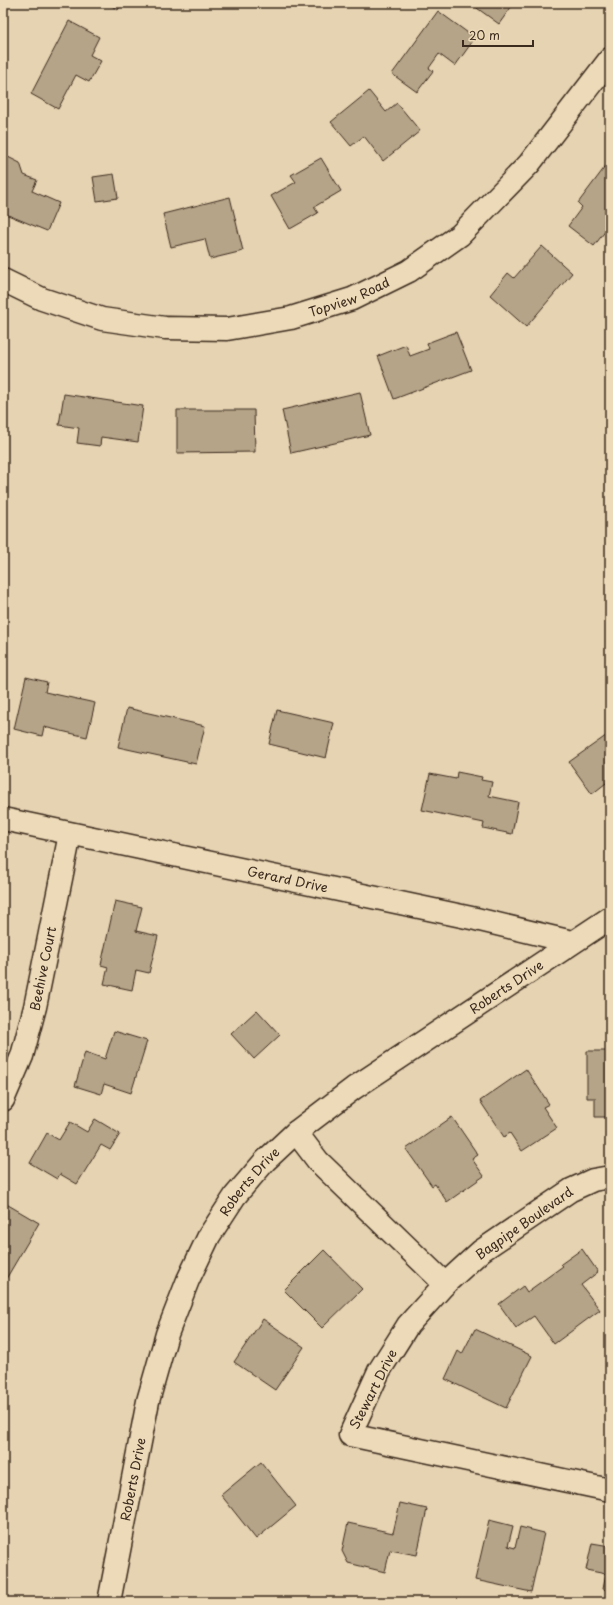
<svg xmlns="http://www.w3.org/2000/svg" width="613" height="1605" viewBox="0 0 613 1605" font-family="'Playpen Sans',sans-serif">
  <rect width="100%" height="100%" fill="#e6d3b2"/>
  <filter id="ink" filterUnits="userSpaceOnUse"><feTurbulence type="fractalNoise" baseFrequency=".025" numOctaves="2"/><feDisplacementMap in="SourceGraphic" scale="8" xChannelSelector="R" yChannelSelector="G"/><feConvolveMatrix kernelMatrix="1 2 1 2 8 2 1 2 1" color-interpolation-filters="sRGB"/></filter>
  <g filter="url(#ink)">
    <path fill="#b6a488" stroke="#3b2a1e" d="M107,3H122L118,10Z
      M470,3H514L499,24Z
      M438,11L475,38L455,66L439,54L429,68L433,71L417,92L392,74Z
      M69,21L99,37L90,55L101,61L89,82L76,75L58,109L31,94Z
      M369,91L386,112L397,103L420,131L383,161L364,136L351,146L331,122Z
      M8,157L20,163L24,175L37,180L32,191L59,203L47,231L3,213V159Z
      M321,158L341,191L314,207L318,213L290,229L271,196L296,182L291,175Z
      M608,163L610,165V225L594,246L568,226L582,207L578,203Z
      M114,174L118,198L97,201L93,177Z
      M230,197L243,251L210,259L205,239L171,247L163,214Z
      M542,246L572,273L526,327L490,295L508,273L514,278Z
      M456,332L471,370L394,399L378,356L406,345L410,356L429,349L427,343Z
      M360,392L370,435L291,453L282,410Z
      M64,394L143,406L138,442L101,437L100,446L77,443L79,428L59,425Z
      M177,410H254L255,452L177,453Z
      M26,677L47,682L45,692L95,703L87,737L44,727L42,736L14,729Z
      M127,708L205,726L196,764L118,747Z
      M277,710L334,723L326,758L269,744Z
      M610,733V780L592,794L569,762Z
      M457,772L482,777L481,780L492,782L489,796L518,802L512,834L483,828L484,823L422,810L430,774L456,779Z
      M115,901L142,907L136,931L158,936L149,973L136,970L132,990L104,984L108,967L101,965Z
      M257,1010L280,1035L254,1059L231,1034Z
      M114,1031L147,1041L131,1093L104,1084L101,1094L75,1086L85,1052L105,1059Z
      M587,1051H610V1117H595V1098H587Z
      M526,1069L549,1104L543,1107L557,1128L522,1151L510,1133L504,1137L480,1101Z
      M452,1117L478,1155L472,1159L484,1176L447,1202L435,1184L432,1186L406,1149Z
      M95,1119L120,1134L110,1150L101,1145L77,1184L60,1174L57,1179L30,1163L47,1133L59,1140L70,1122L87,1132Z
      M3,1202L39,1223L3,1284Z
      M582,1249L598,1272L581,1285L600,1310L554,1344L534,1316L516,1328L499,1304L523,1286L527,1292L563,1266L561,1264Z
      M324,1250L362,1289L322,1328L284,1290Z
      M263,1319L304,1347L275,1390L234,1362Z
      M475,1329L532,1356L506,1408L445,1379L458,1351L462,1354Z
      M610,1413V1426H607Z
      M261,1462L296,1506L256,1539L221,1495Z
      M400,1503L427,1509L417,1555L390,1550L385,1572L348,1563L342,1551L348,1523L393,1533Z
      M489,1520L513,1526L508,1546L515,1548L520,1527L544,1533L531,1592L475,1580Z
      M592,1543L610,1546V1591L603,1589L606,1574L586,1570Z"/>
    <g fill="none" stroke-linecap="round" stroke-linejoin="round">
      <g stroke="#3b2a1e" stroke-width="25">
        <g id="minor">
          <path id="s1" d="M3,280L42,299L102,319L165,328L227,329L291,318L352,299L409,271L460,235L529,164L610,59"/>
          <path id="s2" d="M3,819L476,919L572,942"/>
          <path id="s3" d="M3,1100L22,1056L35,1007L70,834"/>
          <path d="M296,1132L318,1161L445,1284"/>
          <path d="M610,1177L593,1180L571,1190L481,1251L445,1284L408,1325L398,1341L379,1371L350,1435L610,1490"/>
          <path id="s4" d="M109,1602L148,1401L167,1334L188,1280L209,1236L235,1196L265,1161L296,1132L354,1088L610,918"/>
        </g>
      </g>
      <use href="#minor" stroke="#eddab8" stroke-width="22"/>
    </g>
  </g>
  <g text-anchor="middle" stroke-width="3" stroke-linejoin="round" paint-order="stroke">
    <g font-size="13" fill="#3b2a1e" stroke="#eddab8">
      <text dy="5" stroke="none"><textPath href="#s1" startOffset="359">Topview Road</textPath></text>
      <text dy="5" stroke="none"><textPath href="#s2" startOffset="291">Gerard Drive</textPath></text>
      <text dy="5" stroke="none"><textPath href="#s3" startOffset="138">Beehive Court</textPath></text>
      <text dy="5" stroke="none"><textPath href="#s4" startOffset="773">Roberts Drive</textPath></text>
      <text dy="5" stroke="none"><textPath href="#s4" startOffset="449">Roberts Drive</textPath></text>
      <text transform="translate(524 1223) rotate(-35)" y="5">Bagpipe Boulevard</text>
      <text transform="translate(373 1389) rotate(-63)" y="5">Stewart Drive</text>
      <text dy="5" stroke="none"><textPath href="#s4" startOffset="125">Roberts Drive</textPath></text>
    </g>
  </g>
  <rect width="613" height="1605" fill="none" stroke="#eddab8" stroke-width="16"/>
  <rect x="8" y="8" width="597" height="1589" fill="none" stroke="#3b2a1e" stroke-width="1.5" filter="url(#ink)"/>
  <path d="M463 40v6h70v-6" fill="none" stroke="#3b2a1e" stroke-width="2"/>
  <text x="469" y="40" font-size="12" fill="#3b2a1e" stroke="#eddab8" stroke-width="3" paint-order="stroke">20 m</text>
</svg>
